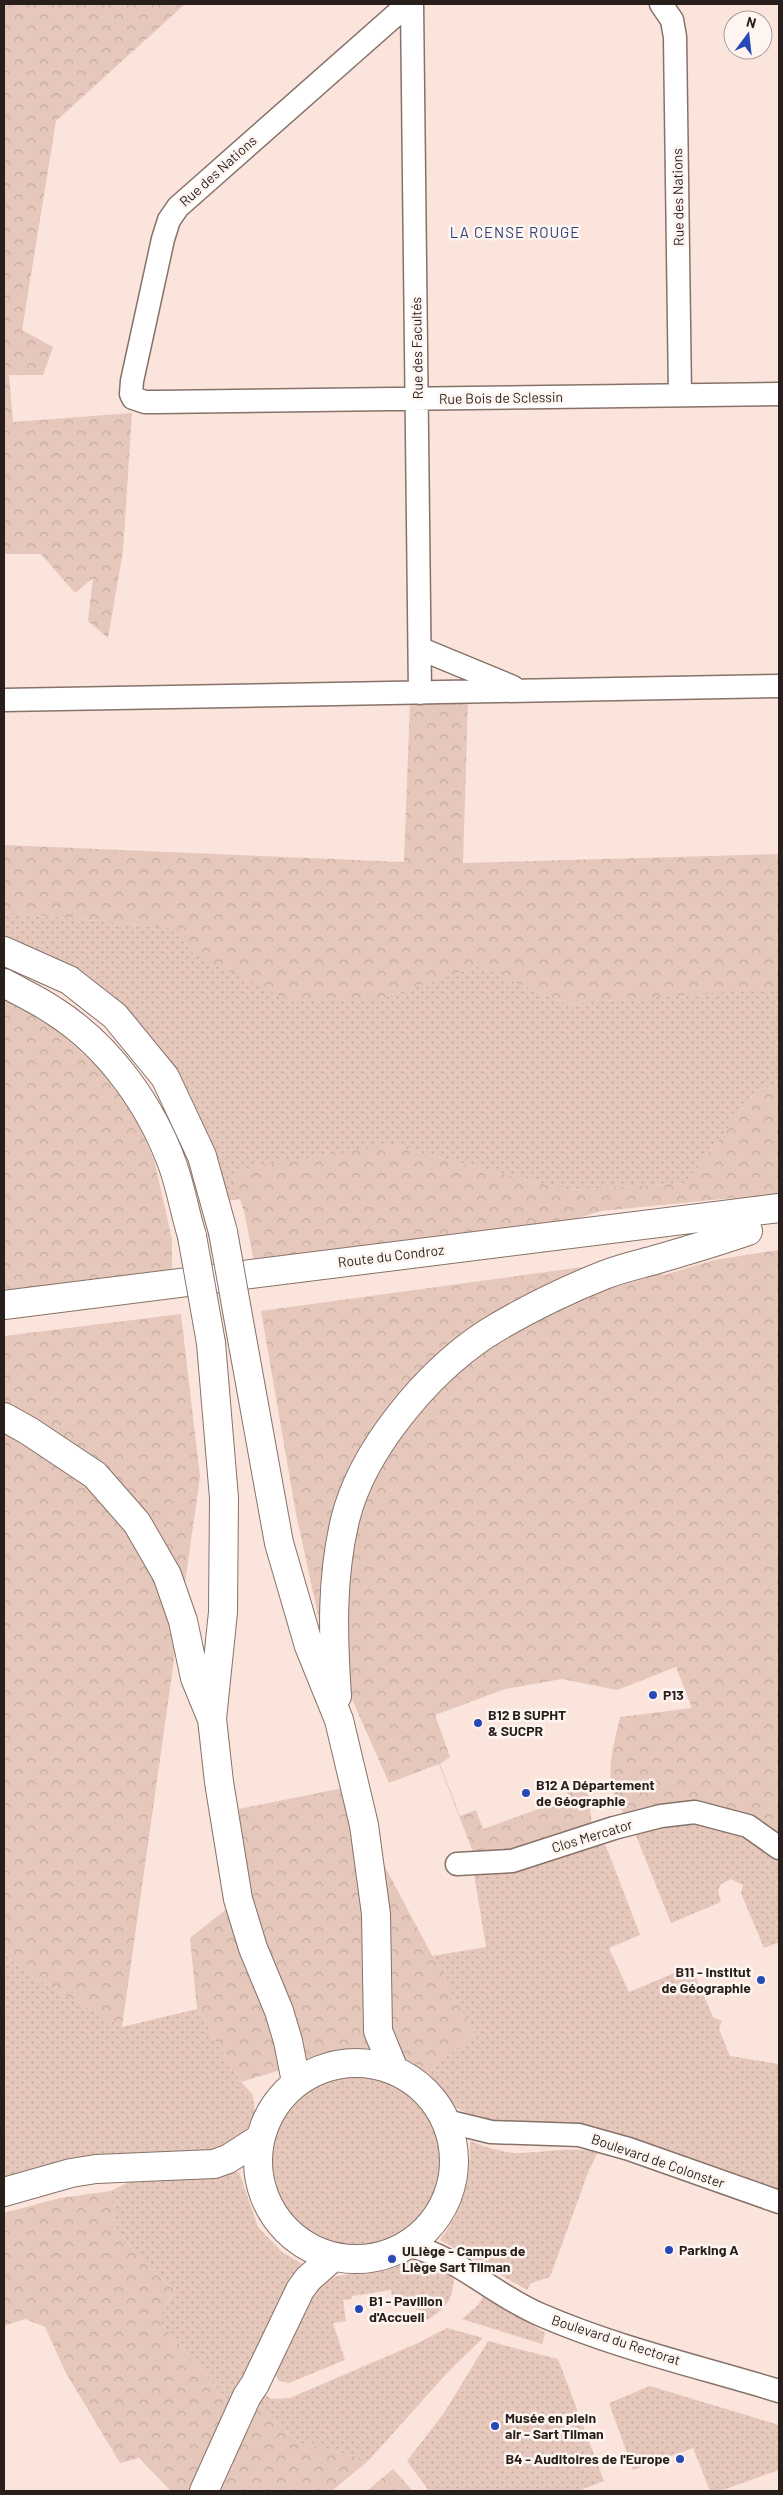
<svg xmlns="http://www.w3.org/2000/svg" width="783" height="2495" viewBox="0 0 783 2495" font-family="Barlow,sans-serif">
  <defs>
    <pattern id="grass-dots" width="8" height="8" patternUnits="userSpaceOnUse" patternTransform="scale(1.25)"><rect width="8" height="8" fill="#e6c7bb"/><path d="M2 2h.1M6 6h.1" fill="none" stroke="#c5aaa0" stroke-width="1.8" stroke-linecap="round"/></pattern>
    <pattern id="forest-crowns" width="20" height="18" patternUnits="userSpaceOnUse" patternTransform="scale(1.25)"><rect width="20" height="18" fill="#e6c7bb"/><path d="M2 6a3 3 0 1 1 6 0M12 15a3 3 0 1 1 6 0" fill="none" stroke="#c5aaa0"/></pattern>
  </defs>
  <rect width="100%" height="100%" fill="#fbe4db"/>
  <path fill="url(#grass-dots)" d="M4,912L171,928L195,955L382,998L479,966L566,1004L778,987L779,1085L757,1090L686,1183L567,1190L391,1145L235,1181L241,1199L228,1201L88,980L12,938L4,936Z
    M694,1822L728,1828L779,1855V1942L764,1948L741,1893L743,1885L731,1879L721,1884L718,1891L721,1902L671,1923L635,1833L658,1824Z
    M598,1840L606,1846L640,1935L609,1948L629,1992L691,1966L713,2017L722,2021L719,2029L730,2056L779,2064V2189L618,2136L484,2122L455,2107L439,2085L426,2074L474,2034L432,1956L486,1947L474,1874Z
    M4,1953L26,1973L122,2027L197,2009L241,2082L253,2095L255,2115L240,2140L209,2157L4,2184Z
    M270 2159a86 86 0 1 1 172 0a86 86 0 1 1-172 0Z
    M470,2141C486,2147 502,2153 520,2153C549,2152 567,2147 598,2152L589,2170L550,2277L531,2283L527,2290L440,2240C465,2205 470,2183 470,2141Z
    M223,2171L239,2172L258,2227L282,2252L309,2268L230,2403L158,2320L175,2290L150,2269L115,2227L111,2191L141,2176Z
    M422,2257L454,2276C453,2304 444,2309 423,2323L419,2320V2310L393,2302L391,2290L352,2296V2299L343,2300L346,2321L333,2323L345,2360L289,2383L279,2381L275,2372L312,2289L330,2277L384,2269L405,2258Z
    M484,2295L545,2333L542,2344L462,2319L478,2305Z
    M447,2328L483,2338L448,2372L369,2460L298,2442L259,2406L263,2393L271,2399L290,2398L418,2343Z
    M488,2341L558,2359L604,2481L578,2491H429L407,2461L444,2413Z
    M650,2386L779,2425V2470L720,2491H710L693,2448L633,2470L609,2403Z"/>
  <path fill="url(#forest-crowns)" d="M4,4H185L56,121L22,330L53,347L43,375H9L13,422L132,413L123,551L108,638L88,621L93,578L75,593L41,554H4Z
    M468,699L463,863L779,854V988L566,1004L479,966L382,998L292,1002L195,955L171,928L4,912V845L404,862L410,701Z
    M4,998L52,1025L97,1067L133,1112L154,1160L172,1239V1271L4,1293Z
    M779,1085V1198L745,1203L733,1198L601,1211L553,1226L254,1262L245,1216L235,1181L240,1169L391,1145L567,1190L686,1183L757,1090Z
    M779,1250V1837L754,1821L625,1815C601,1782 612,1753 620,1717L692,1708L676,1667L617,1690L562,1679L505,1689L435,1715L450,1757L440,1764L460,1816L476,1810L483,1829L569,1798L566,1788L587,1782L592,1825L511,1852L475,1857L439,1764L389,1783L321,1629L296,1514L261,1311L641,1259L664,1275L714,1260Z
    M181,1314L200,1477L122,2027L26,1973L4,1953V1336Z
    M343,1788L474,2034L426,2074L383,2049L353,2048L241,2082L197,2009L190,1938L249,1891L239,1809Z
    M111,2191L115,2227L150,2269L175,2290L158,2320L230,2403L189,2491H171L139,2458L120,2463L66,2373L45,2327L25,2319L4,2326V2213L60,2198Z
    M259,2406L298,2442L369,2460L332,2491H220Z
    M393,2469L413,2491H367Z"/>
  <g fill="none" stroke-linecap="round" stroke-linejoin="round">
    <g stroke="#867269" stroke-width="25">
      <path id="street" d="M408,4L178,207L169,220L163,239L132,381L131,394L133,398L145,402H158L779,394
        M412,4L420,693
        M661,4L672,20L675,37L680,395
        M421,649L513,687
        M4,700L779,686
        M457,1864L512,1861L614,1828L661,1816L695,1812L748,1826L779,1848
        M446,2121L491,2132L579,2135L629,2149L779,2202
        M407,2245C457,2256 495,2296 541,2315C617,2348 700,2367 779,2391"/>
    </g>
    <g stroke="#867269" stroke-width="30">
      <path id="secondary" d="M4,951L69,980L115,1016L165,1077L202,1156L223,1232
        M4,983C20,992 38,1000 54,1011C109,1046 151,1105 173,1166C181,1189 185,1213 192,1236
        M4,1305L779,1208
        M211,1343L224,1498L223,1612L212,1719L219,1782L238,1899L253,1948L279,2011L288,2041L296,2082
        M243,1344L279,1543L309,1646L339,1720L364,1825L376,1914L378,2031L394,2070
        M4,1417L29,1431L95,1475L137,1523L167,1575L183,1621L195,1678L211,1717
        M337,1696C333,1637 331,1579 345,1520C362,1450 427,1373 486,1334C523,1311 564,1291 604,1275C622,1268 641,1264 658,1259C689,1250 719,1241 748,1231
        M258 2161a98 98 0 1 1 196 0a98 98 0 1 1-196 0Z
        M4,2192L71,2173L96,2169L214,2164L228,2159L259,2139
        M204,2491L247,2396L255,2384L300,2290L308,2279L333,2257"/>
    </g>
    <use href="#street" stroke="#fff" stroke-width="22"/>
    <use href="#secondary" stroke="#fff" stroke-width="28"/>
    <g stroke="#867269" stroke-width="30" stroke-linecap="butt">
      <path id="secondary-bridge" d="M223,1232L243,1344
        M192,1236L211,1343"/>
    </g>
    <use href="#secondary-bridge" stroke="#fff" stroke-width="28"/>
  </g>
  <g fill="#2749b8" stroke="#fef5f1" stroke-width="2">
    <circle cx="653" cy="1695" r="5"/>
    <circle cx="478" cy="1723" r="5"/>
    <circle cx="526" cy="1793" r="5"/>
    <circle cx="761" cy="1980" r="5"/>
    <circle cx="669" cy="2250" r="5"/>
    <circle cx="392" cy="2259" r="5"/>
    <circle cx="359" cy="2309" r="5"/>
    <circle cx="495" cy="2426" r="5"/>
    <circle cx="680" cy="2459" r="5"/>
  </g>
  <g text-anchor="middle" stroke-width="5" stroke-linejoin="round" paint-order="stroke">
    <g font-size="14" fill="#281f1c" stroke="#fef5f1">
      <text transform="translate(218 171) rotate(-42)" y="5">Rue des Nations</text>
      <text transform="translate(678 197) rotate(-91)" y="5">Rue des Nations</text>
      <text transform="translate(417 348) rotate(-91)" y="5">Rue des Facultés</text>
      <text transform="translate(501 398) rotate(-1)" y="5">Rue Bois de Sclessin</text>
      <text transform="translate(391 1256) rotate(-7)" y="5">Route du Condroz</text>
      <text transform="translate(592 1836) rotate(-17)" y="5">Clos Mercator</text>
      <text transform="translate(658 2161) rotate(19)" y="5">Boulevard de Colonster</text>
      <text transform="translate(616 2340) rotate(18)" y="5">Boulevard du Rectorat</text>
    </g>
    <g font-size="14" font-weight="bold" fill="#281f1c" stroke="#fef5f1" text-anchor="start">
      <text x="663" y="1700">P13</text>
      <text x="488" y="1720">B12 B SUPHT<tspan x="488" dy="16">&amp; SUCPR</tspan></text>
      <text x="536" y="1790">B12 A Département<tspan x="536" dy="16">de Géographie</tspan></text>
      <text x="751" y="1977" text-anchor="end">B11 - Institut<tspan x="751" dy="16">de Géographie</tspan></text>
      <text x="679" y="2255">Parking A</text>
      <text x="402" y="2256">ULiège - Campus de<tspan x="402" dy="16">Liège Sart Tilman</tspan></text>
      <text x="369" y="2306">B1 - Pavillon<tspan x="369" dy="16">d'Accueil</tspan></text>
      <text x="505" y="2423">Musée en plein<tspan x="505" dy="16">air - Sart Tilman</tspan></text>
      <text x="670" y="2464" text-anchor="end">B4 - Auditoires de l'Europe</text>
    </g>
    <g font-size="15" letter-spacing="1" fill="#2d427b" stroke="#fef5f1">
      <text x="515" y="238">LA CENSE ROUGE</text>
    </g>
  </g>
  <rect width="783" height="2495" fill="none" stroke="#281f1c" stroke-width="10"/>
  <g transform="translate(748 35) rotate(15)"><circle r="24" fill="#fef5f1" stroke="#a89f9c"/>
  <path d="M0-4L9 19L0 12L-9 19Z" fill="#2749b8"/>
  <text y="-8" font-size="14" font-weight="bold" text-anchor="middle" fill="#281f1c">N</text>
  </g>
</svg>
